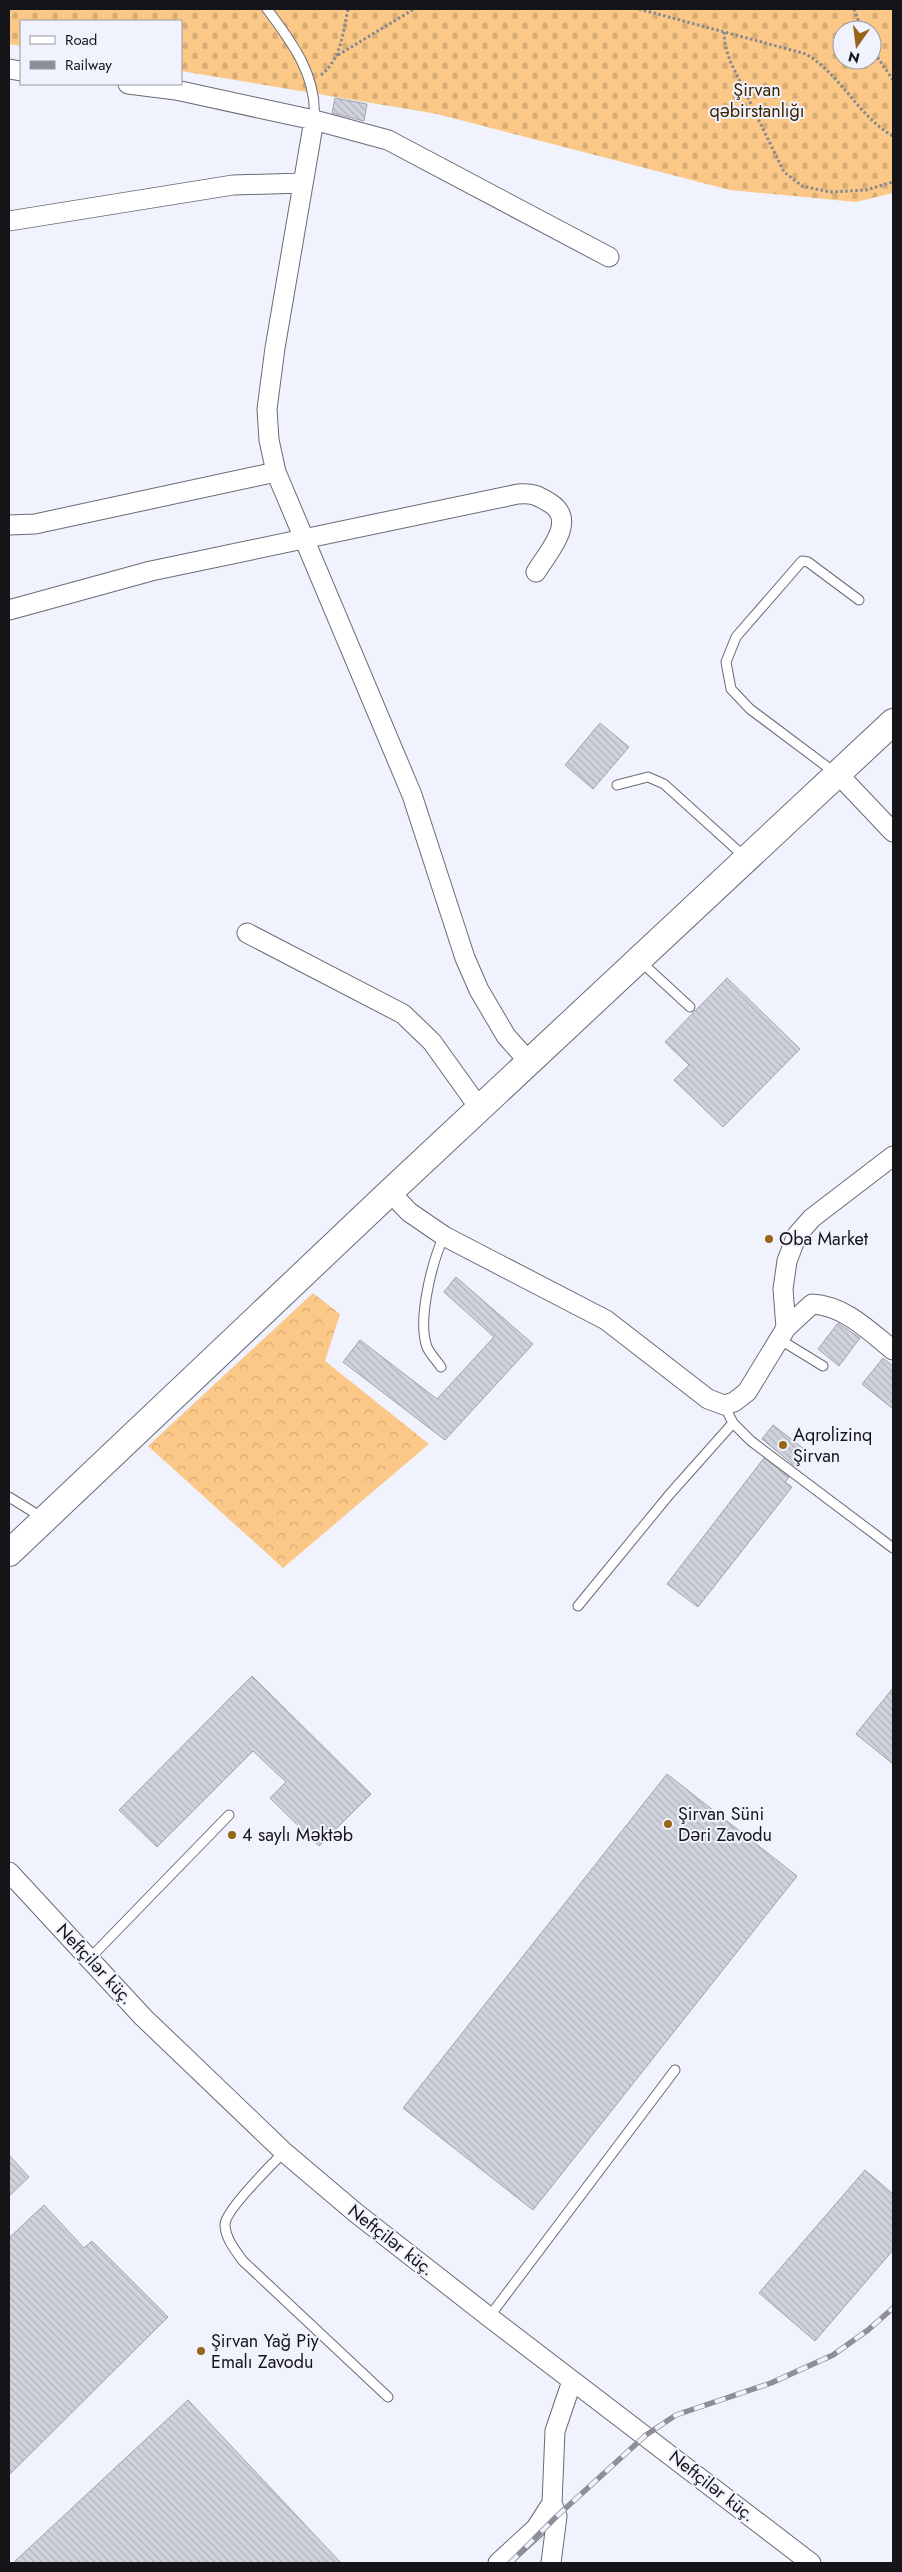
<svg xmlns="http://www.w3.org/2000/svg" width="902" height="2572" viewBox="0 0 902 2572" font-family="Jost,sans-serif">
  <defs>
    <pattern id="forest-crowns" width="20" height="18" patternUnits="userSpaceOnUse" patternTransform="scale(1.25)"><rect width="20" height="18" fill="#fbc887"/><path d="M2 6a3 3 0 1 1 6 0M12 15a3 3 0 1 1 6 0" fill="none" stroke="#d6ab74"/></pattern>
    <pattern id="cemetery-stones" width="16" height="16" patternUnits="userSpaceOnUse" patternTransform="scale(1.25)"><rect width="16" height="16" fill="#fbc887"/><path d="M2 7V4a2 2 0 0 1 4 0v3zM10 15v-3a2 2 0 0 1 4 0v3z" fill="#d6ab74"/></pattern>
    <pattern id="building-back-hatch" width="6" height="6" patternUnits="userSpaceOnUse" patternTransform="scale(1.25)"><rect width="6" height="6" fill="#d0d2dc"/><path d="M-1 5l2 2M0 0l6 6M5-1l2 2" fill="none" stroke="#b2b3bc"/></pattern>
  </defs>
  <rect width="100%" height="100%" fill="#f0f2fd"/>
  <path fill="url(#forest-crowns)" d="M313,1293L340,1314L325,1361L429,1444L283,1568L148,1446Z"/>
  <path fill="url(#cemetery-stones)" fill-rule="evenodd" d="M9,9H893V193L856,202L730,190L437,114L181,71V21H21V46L9,44ZM842,30H872V60H842Z"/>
  <path fill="url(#building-back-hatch)" stroke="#a2a3ad" d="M335,98L367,104L364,121L332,113Z
    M600,723L629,747L593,789L565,765Z
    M727,978L800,1049L723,1127L674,1080L689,1065L665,1042Z
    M456,1277L533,1344L445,1440L343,1362L360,1340L437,1399L494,1337L444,1292Z
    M838,1323L860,1338L839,1366L818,1349Z
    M883,1358L893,1366V1409L862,1384Z
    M773,1425L808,1452L796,1467L762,1439Z
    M764,1458L789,1477L785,1482L792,1487L698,1607L667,1584Z
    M252,1676L371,1794L319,1846L270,1798L286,1782L253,1751L157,1847L119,1810Z
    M893,1688V1764L856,1734Z
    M667,1774L797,1876L533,2210L403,2108Z
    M9,2155L29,2177L9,2196Z
    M865,2170L893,2194V2250L815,2341L759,2293Z
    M44,2205L84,2248L92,2241L168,2317L9,2475V2238Z
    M188,2400L341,2563H13Z"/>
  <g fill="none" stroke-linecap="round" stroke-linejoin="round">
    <g stroke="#6a6b75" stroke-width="11">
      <path id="service" d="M267,9C292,42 318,77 314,120
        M834,772L750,709L731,689L726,662L736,637L802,561L808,562L859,600
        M617,785L648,777L664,784L746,858
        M640,961L690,1007
        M779,1339L823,1366
        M441,1367C437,1361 430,1354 427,1347C417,1320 432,1262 444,1236
        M724,1405L733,1423L751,1441L893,1548
        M9,1497L43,1518
        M578,1606L669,1495L733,1423
        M90,1958L229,1815
        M284,2152C272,2164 226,2210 225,2224C225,2238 235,2250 243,2261L388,2397
        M489,2317L675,2070"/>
    </g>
    <g stroke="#6a6b75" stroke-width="21">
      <path id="minor" d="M9,69L21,71
        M128,84L176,90L314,120L388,140L609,257
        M314,120L275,348L267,409L269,440L276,472L412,795L465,958L479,990L506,1036L530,1063
        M9,221L233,185L303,183
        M9,525L35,524L276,472
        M9,610L151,571L518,494C533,493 537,495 550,503C578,521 548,552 536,572
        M839,775L893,832
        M247,933L403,1014L432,1042L480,1109
        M390,1192L409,1212L444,1236L606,1320L708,1399L724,1405L734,1402L747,1392L786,1328L812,1304C845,1306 868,1330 893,1350
        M786,1328L783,1289L787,1261L797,1235L812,1218L893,1156
        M9,1872L143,2017L284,2152L356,2213L489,2317L811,2563
        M498,2563L536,2528L552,2503
        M551,2563L557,2516L552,2503L555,2431L572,2381"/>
    </g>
    <g stroke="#6a6b75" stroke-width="28">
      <path id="secondary" d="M9,1553L390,1192L893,722"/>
    </g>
    <path stroke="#86888f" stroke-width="3" stroke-dasharray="2.5 2.5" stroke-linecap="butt" d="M639,9L806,54C841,75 860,118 893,136
      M854,9L862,30
      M724,32L725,45L730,61L784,172L802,186L830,192L866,190L893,182
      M872,49L893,80
      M338,55L414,9
      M321,75C341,59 343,33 348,9"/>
    <use href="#service" stroke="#fff" stroke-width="9"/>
    <use href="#minor" stroke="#fff" stroke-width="19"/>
    <use href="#secondary" stroke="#fff" stroke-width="26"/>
    <g stroke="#8d8e96" stroke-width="5.5">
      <path id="rail" d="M510,2563L557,2516L646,2435L676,2415L771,2383L833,2355L868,2330L893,2308"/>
    </g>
    <use href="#rail" stroke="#f0f2fd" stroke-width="4" stroke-dasharray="11" stroke-linecap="butt"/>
  </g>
  <g fill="#966517" stroke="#f0f2fd" stroke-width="2">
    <circle cx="769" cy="1239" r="5"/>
    <circle cx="783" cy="1445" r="5"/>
    <circle cx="668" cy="1824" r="5"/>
    <circle cx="232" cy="1835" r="5"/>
    <circle cx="201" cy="2351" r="5"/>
  </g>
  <g text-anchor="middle" stroke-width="4" stroke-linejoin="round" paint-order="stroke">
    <g font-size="18" fill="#3b2400" stroke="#f0f2fd">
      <text x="757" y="96">Şirvan<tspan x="757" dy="21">qəbirstanlığı</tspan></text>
    </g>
    <g font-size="18" fill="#151519" stroke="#f0f2fd" text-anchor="start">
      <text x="779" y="1245">Oba Market</text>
      <text x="793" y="1441">Aqrolizinq<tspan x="793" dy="21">Şirvan</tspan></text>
      <text x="678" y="1820">Şirvan Süni<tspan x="678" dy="21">Dəri Zavodu</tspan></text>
      <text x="242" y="1841">4 saylı Məktəb</text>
      <text x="211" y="2347">Şirvan Yağ Piy<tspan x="211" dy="21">Emalı Zavodu</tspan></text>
    </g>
    <g font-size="18" fill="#151519" stroke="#f0f2fd">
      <text transform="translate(95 1964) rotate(47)" y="6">Neftçilər küç.</text>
      <text transform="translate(391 2240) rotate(38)" y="6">Neftçilər küç.</text>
      <text transform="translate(712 2486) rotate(38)" y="6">Neftçilər küç.</text>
    </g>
  </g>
  <rect width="902" height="2572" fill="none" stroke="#151519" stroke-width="20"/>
  <rect x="20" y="20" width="162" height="65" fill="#f0f2fd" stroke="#989aa2"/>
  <rect x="30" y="36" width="25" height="8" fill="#ffffff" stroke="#989aa2"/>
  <text x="65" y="45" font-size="15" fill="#151519">Road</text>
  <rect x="30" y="61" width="25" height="8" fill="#8d8e96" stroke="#989aa2"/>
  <text x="65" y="70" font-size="15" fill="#151519">Railway</text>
  <g transform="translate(857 45) rotate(194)"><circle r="24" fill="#f0f2fd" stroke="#989aa2"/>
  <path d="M0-4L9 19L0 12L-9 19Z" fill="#966517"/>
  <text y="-8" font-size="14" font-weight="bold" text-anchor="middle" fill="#151519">N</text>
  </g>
</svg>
